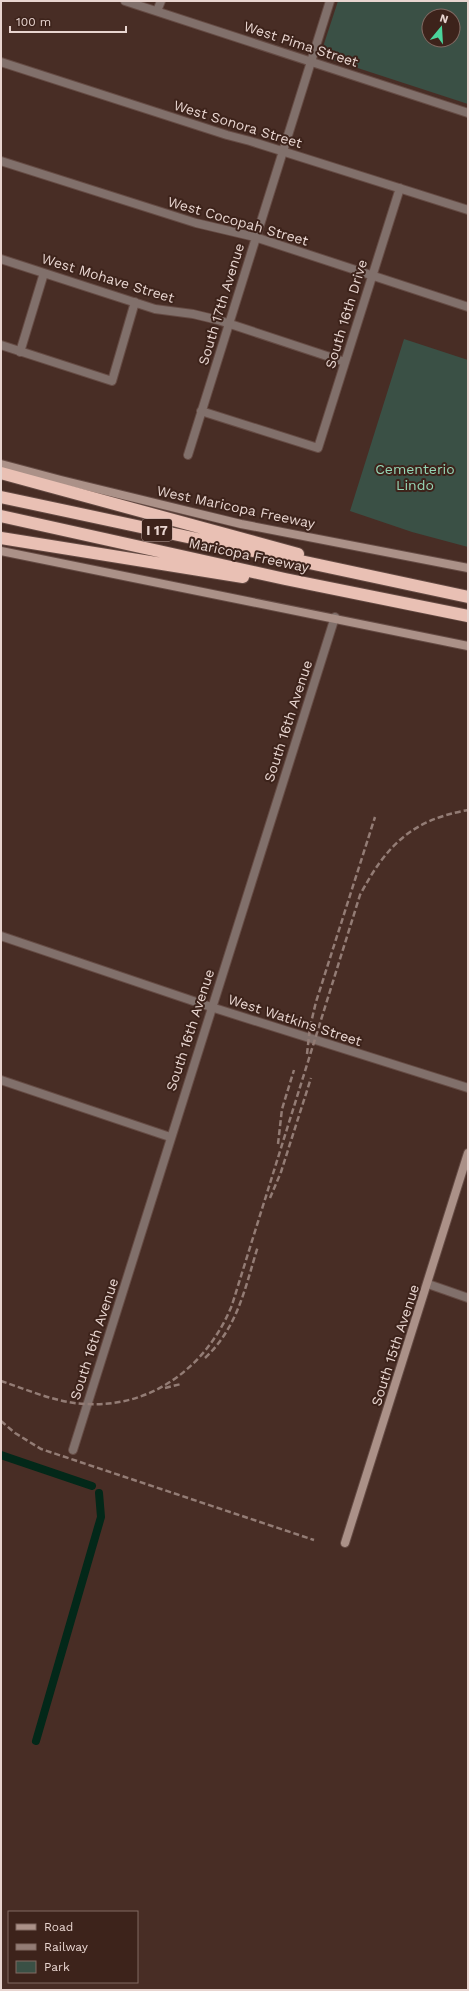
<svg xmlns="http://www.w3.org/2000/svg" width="469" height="1991" viewBox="0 0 469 1991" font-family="'Work Sans',sans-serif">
  <rect width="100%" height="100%" fill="#482d25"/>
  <path fill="#3a5045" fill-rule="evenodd" d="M338,1H468V104L324,57L322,50ZM429,16H453V40H429Z
    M404,339L468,360V547L412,532L350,511Z"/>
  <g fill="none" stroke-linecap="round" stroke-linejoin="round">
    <path stroke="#032819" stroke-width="8" d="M1,1455L92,1486
      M36,1741L101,1517L99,1493"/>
    <g stroke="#654b44" stroke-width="10">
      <path id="minor" d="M125,1L468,113
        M157,11L161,1
        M1,62L227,135L250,141L468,210
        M1,161L196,223L255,237L468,307
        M1,259L155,309L193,314L218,320L345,362
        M1,345L112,381L135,302
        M20,352L44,273
        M201,411L318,448L400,188
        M188,455L330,1
        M1,936L211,1007L468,1088
        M1,1080L170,1137
        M428,1284L468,1298
        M73,1450L335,617"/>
    </g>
    <g stroke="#654b44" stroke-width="10">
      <path id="secondary" d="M1,464L61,480L241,524L468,568
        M1,551L468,646
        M345,1543L468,1153"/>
    </g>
    <g stroke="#654b44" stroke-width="14">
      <path id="motorway" d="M1,473L298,554
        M1,497L468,597
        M1,516L285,579L468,616
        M1,538L243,577"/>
    </g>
    <use href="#minor" stroke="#81706b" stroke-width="8"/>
    <use href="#secondary" stroke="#ab9188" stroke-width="8"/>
    <use href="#motorway" stroke="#e9c0b4" stroke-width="12"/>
    <path stroke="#937c75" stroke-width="2.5" stroke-dasharray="6 3" stroke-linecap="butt" d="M307,1054L310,1027L316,1002L375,817
      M278,1144L282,1109L294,1070
      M270,1198L281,1172L311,1078
      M205,1358C238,1327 245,1288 258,1246
      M1,1381C28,1390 57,1403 86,1404C153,1408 208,1365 232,1305L360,895C386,846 411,820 468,810
      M165,1388L181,1384
      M1,1421L15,1433L41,1449L314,1540"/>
  </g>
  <g text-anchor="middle" stroke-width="4" stroke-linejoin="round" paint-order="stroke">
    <rect fill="#3d231b" stroke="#b5a09a" stroke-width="1" x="142" y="519" width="30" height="22" rx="3"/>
    <g font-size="13" font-weight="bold" fill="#e8d5d0">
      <text x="157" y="535">I 17</text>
    </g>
    <g font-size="14" fill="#e8d5d0" stroke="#3d231b">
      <text transform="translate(301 44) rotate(18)" y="5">West Pima Street</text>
      <text transform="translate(238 124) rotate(17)" y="5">West Sonora Street</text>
      <text transform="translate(238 221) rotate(16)" y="5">West Cocopah Street</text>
      <text transform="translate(108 278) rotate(17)" y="5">West Mohave Street</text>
      <text transform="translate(221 304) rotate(-73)" y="5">South 17th Avenue</text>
      <text transform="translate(346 314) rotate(-73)" y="5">South 16th Drive</text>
      <text transform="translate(236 507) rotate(12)" y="5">West Maricopa Freeway</text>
      <text transform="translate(249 555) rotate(12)" y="5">Maricopa Freeway</text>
      <text transform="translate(288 721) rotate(-72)" y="5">South 16th Avenue</text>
      <text transform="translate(295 1020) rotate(18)" y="5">West Watkins Street</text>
      <text transform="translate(190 1030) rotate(-72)" y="5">South 16th Avenue</text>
      <text transform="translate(94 1339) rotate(-72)" y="5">South 16th Avenue</text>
      <text transform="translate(395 1345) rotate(-72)" y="5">South 15th Avenue</text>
    </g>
    <g font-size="14" fill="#96d7b6" stroke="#3d231b">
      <text x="415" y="474">Cementerio<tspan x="415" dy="16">Lindo</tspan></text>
    </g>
  </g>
  <rect width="469" height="1991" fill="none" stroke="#e8d5d0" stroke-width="4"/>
  <rect x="8" y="1911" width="130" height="72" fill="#3d231b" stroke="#816a63"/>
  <rect x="16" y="1924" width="20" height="6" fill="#ab9188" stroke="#816a63"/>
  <text x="44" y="1931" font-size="12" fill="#e8d5d0">Road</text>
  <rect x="16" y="1944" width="20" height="6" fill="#937c75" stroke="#816a63"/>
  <text x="44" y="1951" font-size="12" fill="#e8d5d0">Railway</text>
  <rect x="16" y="1961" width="20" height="12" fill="#3a5045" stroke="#816a63"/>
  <text x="44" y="1971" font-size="12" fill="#e8d5d0">Park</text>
  <g transform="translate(441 28) rotate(18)"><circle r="19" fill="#3d231b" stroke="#816a63"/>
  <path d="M0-3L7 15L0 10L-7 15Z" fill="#4bd49b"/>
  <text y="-6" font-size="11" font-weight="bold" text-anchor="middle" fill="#e8d5d0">N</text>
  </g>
  <path d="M10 26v6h116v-6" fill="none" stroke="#e8d5d0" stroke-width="2"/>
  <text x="16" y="26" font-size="12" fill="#e8d5d0" stroke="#3d231b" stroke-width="3" paint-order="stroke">100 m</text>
</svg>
